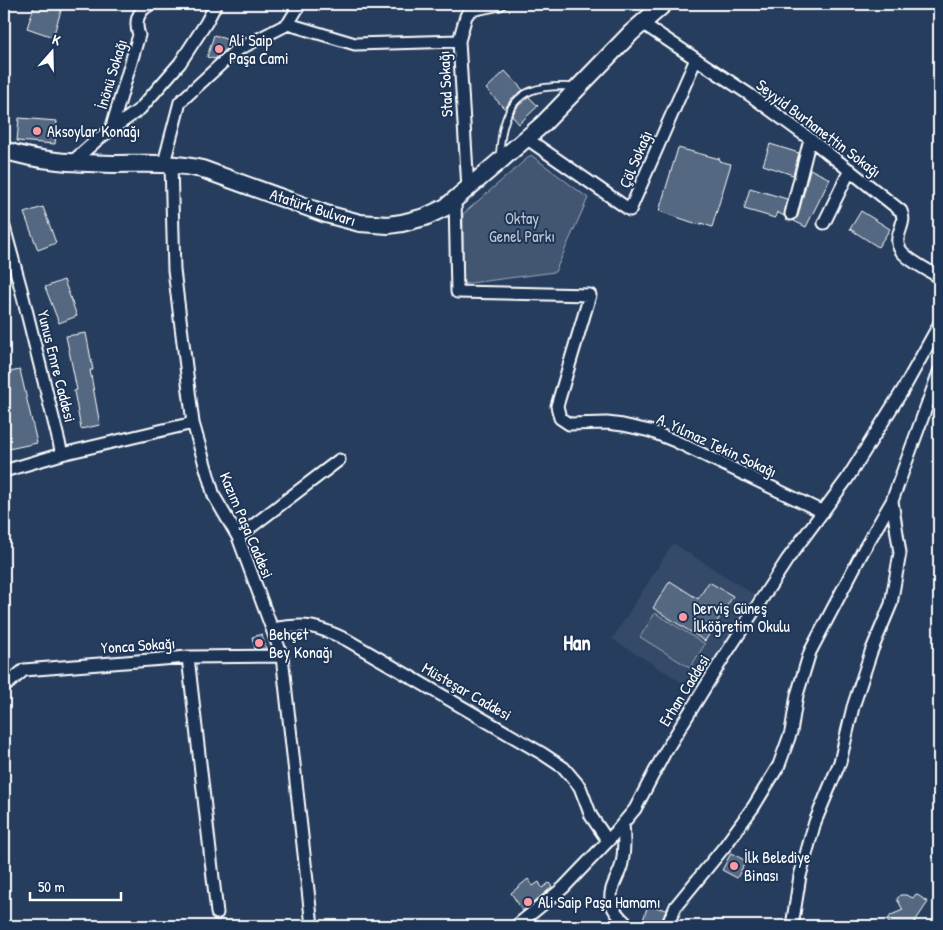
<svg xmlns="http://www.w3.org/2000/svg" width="943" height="930" viewBox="0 0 943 930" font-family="'Patrick Hand',sans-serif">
  <rect width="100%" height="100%" fill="#263d5e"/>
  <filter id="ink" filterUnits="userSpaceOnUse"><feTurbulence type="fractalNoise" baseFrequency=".02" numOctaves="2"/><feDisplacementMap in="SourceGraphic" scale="10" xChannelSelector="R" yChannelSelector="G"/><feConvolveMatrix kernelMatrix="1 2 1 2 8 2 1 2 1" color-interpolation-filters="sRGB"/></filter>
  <g filter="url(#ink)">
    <path fill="#344a68" d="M673,543L755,595L694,690L612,639Z"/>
    <path fill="#425672" stroke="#a0aab8" d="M531,155L588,198L555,272L463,284V214Z
      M655,613L705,644L690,668L640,637Z"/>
    <path fill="#556781" stroke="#fff" d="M35,4H63L53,37L27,28Z
      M214,35L231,41L228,47L215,59L207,57Z
      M505,71L523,90L511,99L505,109L486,89Z
      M529,97L538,106L519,124L512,116L513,114L518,106Z
      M19,118L57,121L55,144L17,141Z
      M770,144L799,153L793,175L763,165Z
      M678,148L720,159L719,161L731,164L712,227L701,223L700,225L659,211Z
      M810,169L830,179L806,227L794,221L798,216Z
      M750,188L787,199L784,216L777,212L775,218L744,209Z
      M43,207L56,243L38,250L24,213Z
      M861,211L890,229L878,247L850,229Z
      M64,280L77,316L59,323L45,287Z
      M86,333L93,370H90L100,425L81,429L74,391L77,390L66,336Z
      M20,370L37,443L4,450V373Z
      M670,581L698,599L709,582L733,596L705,641L653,608Z
      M262,634L266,649H255L252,637Z
      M731,853L746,861L737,878L722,870Z
      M528,879L533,886L539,882L542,888L549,883L552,887L523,911L511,893Z
      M916,894L928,902L912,926H888L890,923L887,921L891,915L903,910L897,899L900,895H906L913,898Z
      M648,905L666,910L660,926H641Z"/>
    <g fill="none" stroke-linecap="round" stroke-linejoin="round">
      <g stroke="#fff" stroke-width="9">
        <path id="lane" d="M499,156C501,146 501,134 504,125C514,87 542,85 576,87"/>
      </g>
      <g stroke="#fff" stroke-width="15">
        <path id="street" d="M642,23L750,95L810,139L901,211C908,224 892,236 900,249C905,259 930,271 939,277
          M288,24L300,4
          M111,130L139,35C134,21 138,10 151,4
          M526,138L630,210L696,59
          M72,162L97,140L140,109L180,63L206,23L216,4
          M164,163L180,102L235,51L288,24L355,44L459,41
          M171,164L174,270L193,423L214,496L238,537L282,656L312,926
          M468,189L459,41L466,16L471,10L500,4
          M455,199L457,292L590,295L557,406L560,418L569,424L607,423L623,425L650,431L675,441L823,512
          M791,214L810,139
          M824,223L850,170
          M4,227L21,289L62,454L4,471
          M62,454L193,423
          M238,537L339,460
          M272,629C306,623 316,625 347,640L543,754L564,768L580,787L591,816L608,841
          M188,657L217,913
          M4,687L24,670L188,657L282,656
          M623,823C624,837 625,849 622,863C620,875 609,887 611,900C612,911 622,919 629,926
          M516,926L563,888L608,841L635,809L665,752L720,663L787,560L847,479L904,388L939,325
          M667,926L676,906L725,846L754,806L779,765L791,732L797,695L810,652L863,551L892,501L939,372
          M792,926L800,876L815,822L840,762L853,707L871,652L891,604L900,553L892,501"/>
      </g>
      <g stroke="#fff" stroke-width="20">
        <path id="secondary" d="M4,150C39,162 77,163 114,164C144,164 172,162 202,169L326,214L360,223L388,225L402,223L425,217L446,207L543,124L631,33L664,4"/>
      </g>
      <use href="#lane" stroke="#1d3557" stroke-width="5.5"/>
      <use href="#street" stroke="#1d3557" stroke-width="11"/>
      <use href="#secondary" stroke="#1d3557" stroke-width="16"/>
    </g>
  </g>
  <g fill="#ff9aa2" stroke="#1d3557" stroke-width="2">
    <circle cx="219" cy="49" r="5"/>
    <circle cx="37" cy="131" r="5"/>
    <circle cx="683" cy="617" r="5"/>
    <circle cx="259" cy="643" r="5"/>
    <circle cx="734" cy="866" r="5"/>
    <circle cx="528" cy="902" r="5"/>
  </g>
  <g text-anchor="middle" stroke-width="4" stroke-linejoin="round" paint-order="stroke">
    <g font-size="16" fill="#fff" stroke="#1d3557" text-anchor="start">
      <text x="229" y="46">Ali Saip<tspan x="229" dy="18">Paşa Cami</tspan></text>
      <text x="47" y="137">Aksoylar Konağı</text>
      <text x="693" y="614">Derviş Güneş<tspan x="693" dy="18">İlköğretim Okulu</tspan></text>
      <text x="269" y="640">Behçet<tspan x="269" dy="18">Bey Konağı</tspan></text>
      <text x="744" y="863">İlk Belediye<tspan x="744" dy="18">Binası</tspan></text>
      <text x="538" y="908">Ali Saip Paşa Hamamı</text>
    </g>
    <g font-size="16" fill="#fff" stroke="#1d3557">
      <text transform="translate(111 74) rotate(-73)" y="6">İnönü Sokağı</text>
      <text transform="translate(445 84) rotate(-93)" y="6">Stad Sokağı</text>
      <text transform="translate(819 128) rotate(37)" y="6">Seyyid Burhanettin Sokağı</text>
      <text transform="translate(635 159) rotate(-67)" y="6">Çöl Sokağı</text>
      <text transform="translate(313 207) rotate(18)" y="6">Atatürk Bulvarı</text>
      <text transform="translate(57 366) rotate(76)" y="6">Yunus Emre Caddesi</text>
      <text transform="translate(717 445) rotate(25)" y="6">A. Yılmaz Tekin Sokağı</text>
      <text transform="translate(247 525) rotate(67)" y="6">Kazım Paşa Caddesi</text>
      <text transform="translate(138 645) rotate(-4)" y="6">Yonca Sokağı</text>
      <text transform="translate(684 690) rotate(-58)" y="6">Erhan Caddesi</text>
      <text transform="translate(467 691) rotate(30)" y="6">Müsteşar Caddesi</text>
    </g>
    <g font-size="16" fill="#bdc4ce" stroke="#1d3557">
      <text x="522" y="224">Oktay<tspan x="522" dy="18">Genel Parkı</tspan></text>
    </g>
    <g font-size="21" font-weight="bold" fill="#fff" stroke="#1d3557">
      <text x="577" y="650">Han</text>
    </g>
  </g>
  <rect width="943" height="930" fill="none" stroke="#1d3557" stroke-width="20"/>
  <rect x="10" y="10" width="923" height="910" fill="none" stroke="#fff" stroke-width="2" filter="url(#ink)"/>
  <g transform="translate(52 52) rotate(20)" stroke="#1d3557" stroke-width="4" paint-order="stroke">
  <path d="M0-4L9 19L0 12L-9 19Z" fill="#ffffff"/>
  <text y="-8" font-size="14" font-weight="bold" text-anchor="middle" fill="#ffffff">K</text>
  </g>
  <path d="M30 892v8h91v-8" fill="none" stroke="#ffffff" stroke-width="2.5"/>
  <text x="38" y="892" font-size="15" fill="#ffffff" stroke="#1d3557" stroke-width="4" paint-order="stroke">50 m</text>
</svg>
